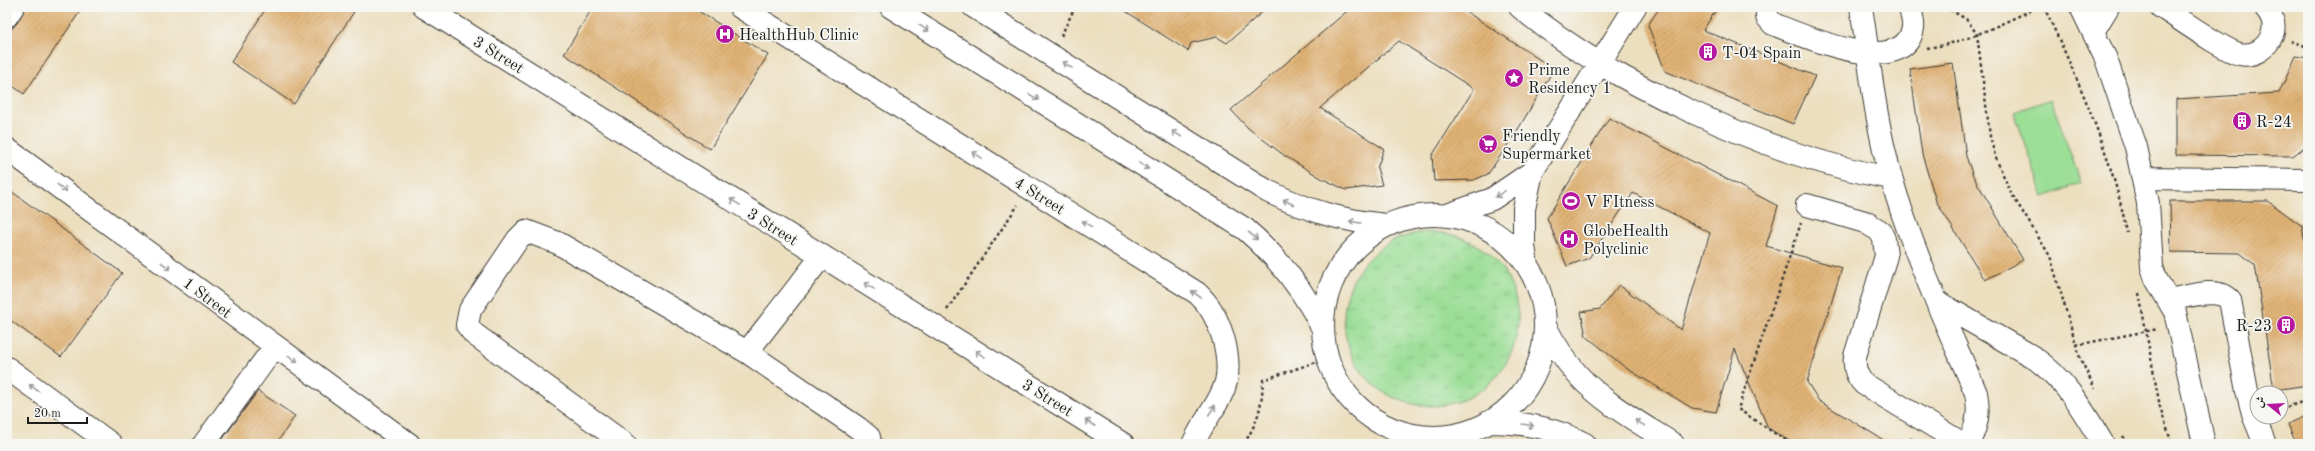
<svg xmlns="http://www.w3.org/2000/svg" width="2315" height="451" viewBox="0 0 2315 451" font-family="'Old Standard TT',Amiri,serif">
  <defs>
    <pattern id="grass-tufts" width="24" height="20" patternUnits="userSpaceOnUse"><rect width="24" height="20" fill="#9bde96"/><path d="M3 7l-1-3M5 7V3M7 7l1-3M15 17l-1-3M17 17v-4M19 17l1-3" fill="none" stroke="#85be81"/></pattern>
    <pattern id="building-hatch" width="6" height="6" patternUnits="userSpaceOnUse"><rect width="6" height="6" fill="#e0b274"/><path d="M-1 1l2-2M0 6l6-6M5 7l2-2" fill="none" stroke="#c09864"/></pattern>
  </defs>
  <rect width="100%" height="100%" fill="#f6f6f2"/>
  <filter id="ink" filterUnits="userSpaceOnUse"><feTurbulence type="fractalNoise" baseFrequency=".025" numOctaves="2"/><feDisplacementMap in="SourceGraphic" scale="8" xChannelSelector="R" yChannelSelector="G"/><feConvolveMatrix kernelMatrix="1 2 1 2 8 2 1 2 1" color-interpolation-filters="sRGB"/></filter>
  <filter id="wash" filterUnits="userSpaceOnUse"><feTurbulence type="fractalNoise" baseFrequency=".012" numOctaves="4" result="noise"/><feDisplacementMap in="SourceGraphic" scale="16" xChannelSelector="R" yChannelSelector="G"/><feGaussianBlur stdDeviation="0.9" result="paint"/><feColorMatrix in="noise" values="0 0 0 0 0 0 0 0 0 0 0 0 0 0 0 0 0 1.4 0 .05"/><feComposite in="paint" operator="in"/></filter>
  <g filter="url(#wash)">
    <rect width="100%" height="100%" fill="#ecdfbf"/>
    <path fill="url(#grass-tufts)" stroke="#5c7d59" d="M1344 319a87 87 0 1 1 174 0a87 87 0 1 1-174 0Z"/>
    <path fill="#9bde96" stroke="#5c7d59" d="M2051,99L2081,183L2044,197L2014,112Z"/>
    <g id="blocks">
      <path fill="url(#building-hatch)" d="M26,7H83L24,94L7,82V34L17,23Z
        M267,7H357L294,104L231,62Z
        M593,7H692L768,55L710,149L564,54Z
        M1119,7H1268L1227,43L1217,37L1191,43L1188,51Z
        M1352,7H1459L1554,69L1517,131L1488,174L1474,180L1434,181L1432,156L1474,89L1399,41L1320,108L1384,149L1377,168L1382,185L1346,190L1321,178L1285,156L1248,128L1231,110Z
        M1660,7H1718L1703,30L1815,76L1793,124L1665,71L1648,25Z
        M2296,56L2308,58V144L2293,156L2176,155V99L2279,93Z
        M1953,63L1966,156L1973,176L2023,260L1985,280L1936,201L1922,154L1910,69Z
        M1609,118L1778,206L1766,246L1842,268L1807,382L1819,401L1890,444H1794L1768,428L1735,349L1716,412L1692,408L1626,368L1586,336L1581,312L1600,309L1619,285L1681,330L1710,233L1633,193L1589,258L1567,266L1547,218Z
        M7,188L122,273L61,357L7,318Z
        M2170,201H2268L2302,226L2308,263V385L2274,390L2255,265L2240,253L2171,252Z
        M258,391L295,416L276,444H219Z
        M2308,415V444H2296L2288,424Z"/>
    </g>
  </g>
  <g filter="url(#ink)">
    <use href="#blocks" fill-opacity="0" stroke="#3b3934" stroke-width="1"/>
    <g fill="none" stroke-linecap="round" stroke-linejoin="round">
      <g stroke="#3b3934" stroke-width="24">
        <path id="minor" d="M424,7L1123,444
          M740,7L1197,293C1211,306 1217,319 1223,337C1238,392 1214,399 1193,444
          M891,7L1245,229C1279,258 1303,289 1323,329
          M974,7L1267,191C1306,210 1342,221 1386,225
          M1520,7C1573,51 1628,82 1690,111C1755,141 1820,166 1891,178
          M1767,7V17L1773,24C1801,35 1904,81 1913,28C1914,22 1911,14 1910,7
          M1861,7C1870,64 1875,121 1891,177C1912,251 1946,323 1976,393C1980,413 1977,426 1968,444
          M2081,7L2106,59L2136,147L2148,203L2152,267L2156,279L2175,312L2204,444
          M2161,7C2177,17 2224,51 2240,54C2254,57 2267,48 2272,35C2276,25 2272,15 2265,7
          M7,16L13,7
          M2094,30L2108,7
          M7,149L409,444
          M2144,178L2308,180
          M1807,205L1865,222L1880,231L1884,239L1886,256L1855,356C1854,368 1856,376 1864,384L1963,444
          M1447,215L1492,199L1532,172
          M1323 326a111 111 0 1 1 222 0a111 111 0 1 1-222 0Z
          M822,256L747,352L858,428L869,437L870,444
          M1527,265L1524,246V209L1532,172L1635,7
          M2169,300C2186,297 2218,286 2230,300L2247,391L2254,417L2265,444
          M1939,303L2033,357C2066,380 2083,410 2103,444
          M1545,326C1554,343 1564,359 1577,374C1603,403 1640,423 1673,444
          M7,368L111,444
          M1489,422C1524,422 1555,428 1585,444
          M204,444L275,346
          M625,444L474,334L467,325L470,310L518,239L526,231L558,243L747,352"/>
      </g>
      <path stroke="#3b3934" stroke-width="2.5" stroke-dasharray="3 3" stroke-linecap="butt" d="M1945,7L1966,19L1977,34L1990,136L1995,156L2011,193L2050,256L2080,358L2095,389
        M2044,7C2078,80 2112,154 2127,233
        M1061,36L1075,7
        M2291,41L2308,47
        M1927,48C1966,43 2002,23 2039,7
        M2307,200L2308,207
        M2139,293L2160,407L2172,444
        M947,310L1018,205
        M2076,345L2158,329
        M2281,409L2308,400
        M2123,436L2128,444
        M1244,444C1258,421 1262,407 1263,380L1328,358
        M1791,444L1738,409L1801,223
        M1908,444L1912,438"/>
      <use href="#minor" stroke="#fff" stroke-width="22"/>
    </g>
    <defs><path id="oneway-shaft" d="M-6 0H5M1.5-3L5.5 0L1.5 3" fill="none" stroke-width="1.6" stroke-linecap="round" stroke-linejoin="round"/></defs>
    <g stroke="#999">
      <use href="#oneway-shaft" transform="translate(924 28) rotate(32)"/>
      <use href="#oneway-shaft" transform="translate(1067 65) rotate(-148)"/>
      <use href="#oneway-shaft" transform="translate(1034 97) rotate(32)"/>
      <use href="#oneway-shaft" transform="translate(1177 134) rotate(-148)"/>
      <use href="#oneway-shaft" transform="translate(977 155) rotate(-148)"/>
      <use href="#oneway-shaft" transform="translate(1144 166) rotate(32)"/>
      <use href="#oneway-shaft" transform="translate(62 188) rotate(37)"/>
      <use href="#oneway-shaft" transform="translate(1500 194) rotate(149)"/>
      <use href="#oneway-shaft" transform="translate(735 202) rotate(-148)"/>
      <use href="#oneway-shaft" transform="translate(1288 202) rotate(-153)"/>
      <use href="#oneway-shaft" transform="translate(1355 222) rotate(-171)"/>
      <use href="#oneway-shaft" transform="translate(1087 224) rotate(-148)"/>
      <use href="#oneway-shaft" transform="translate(1253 236) rotate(40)"/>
      <use href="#oneway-shaft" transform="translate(166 266) rotate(37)"/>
      <use href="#oneway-shaft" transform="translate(869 286) rotate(-148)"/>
      <use href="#oneway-shaft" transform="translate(1196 294) rotate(-143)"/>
      <use href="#oneway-shaft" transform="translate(980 354) rotate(-148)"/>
      <use href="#oneway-shaft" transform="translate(293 359) rotate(36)"/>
      <use href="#oneway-shaft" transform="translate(34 388) rotate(-144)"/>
      <use href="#oneway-shaft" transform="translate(1212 410) rotate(-56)"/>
      <use href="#oneway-shaft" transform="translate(1090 423) rotate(-148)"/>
      <use href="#oneway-shaft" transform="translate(1640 423) rotate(-148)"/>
      <use href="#oneway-shaft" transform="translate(1528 425) rotate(9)"/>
    </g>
  </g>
  <defs>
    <g id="hospital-disc" transform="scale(1)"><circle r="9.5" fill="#b5179e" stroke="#f6f6f2"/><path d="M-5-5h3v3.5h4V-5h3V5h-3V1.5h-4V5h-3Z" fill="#fff"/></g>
    <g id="building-disc" transform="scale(1)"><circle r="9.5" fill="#b5179e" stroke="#f6f6f2"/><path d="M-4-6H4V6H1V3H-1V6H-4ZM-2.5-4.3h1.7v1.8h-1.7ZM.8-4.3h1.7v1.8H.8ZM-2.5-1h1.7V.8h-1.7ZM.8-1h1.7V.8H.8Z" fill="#fff"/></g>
    <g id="sight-disc" transform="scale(1)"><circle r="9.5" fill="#b5179e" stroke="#f6f6f2"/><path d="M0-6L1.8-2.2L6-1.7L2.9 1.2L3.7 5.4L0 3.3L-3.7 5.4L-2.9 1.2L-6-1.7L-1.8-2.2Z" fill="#fff"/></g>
    <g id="supermarket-disc" transform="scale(1)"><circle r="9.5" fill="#b5179e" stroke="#f6f6f2"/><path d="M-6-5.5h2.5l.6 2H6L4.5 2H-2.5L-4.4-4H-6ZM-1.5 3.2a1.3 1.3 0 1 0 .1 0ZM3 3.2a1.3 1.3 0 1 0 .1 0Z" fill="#fff"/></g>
    <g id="stadium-disc" transform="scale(1)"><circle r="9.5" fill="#b5179e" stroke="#f6f6f2"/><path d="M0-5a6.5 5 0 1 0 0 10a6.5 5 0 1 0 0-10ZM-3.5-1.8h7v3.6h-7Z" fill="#fff"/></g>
  </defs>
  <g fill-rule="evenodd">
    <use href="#hospital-disc" x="725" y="34"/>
    <use href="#building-disc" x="1708" y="52"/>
    <use href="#sight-disc" x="1514" y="78"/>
    <use href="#building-disc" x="2242" y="121"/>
    <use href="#supermarket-disc" x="1488" y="144"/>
    <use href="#stadium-disc" x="1571" y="201"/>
    <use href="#hospital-disc" x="1569" y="239"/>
    <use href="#building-disc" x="2286" y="325"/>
  </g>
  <g text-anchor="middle" stroke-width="3.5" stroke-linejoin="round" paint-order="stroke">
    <g font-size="16" fill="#1c1c1c" stroke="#f6f6f2" text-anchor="start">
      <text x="739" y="40">HealthHub Clinic</text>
      <text x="1722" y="58">T-04 Spain</text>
      <text x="1528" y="75">Prime<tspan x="1528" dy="18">Residency 1</tspan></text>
      <text x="2256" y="127">R-24</text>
      <text x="1502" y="141">Friendly<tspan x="1502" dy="18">Supermarket</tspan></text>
      <text x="1585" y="207">V FItness</text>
      <text x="1583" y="236">GlobeHealth<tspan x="1583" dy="18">Polyclinic</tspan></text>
      <text x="2272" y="331" text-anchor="end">R-23</text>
    </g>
    <g font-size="16" fill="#1c1c1c" stroke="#f6f6f2">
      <text transform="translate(499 54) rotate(32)" y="6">3 Street</text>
      <text transform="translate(1040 195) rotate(32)" y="6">4 Street</text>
      <text transform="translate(773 226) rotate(32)" y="6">3 Street</text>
      <text transform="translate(208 297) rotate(37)" y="6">1 Street</text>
      <text transform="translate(1048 397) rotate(32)" y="6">3 Street</text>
    </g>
  </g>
  <rect width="2315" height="451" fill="none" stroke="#f6f6f2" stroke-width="24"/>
  <g transform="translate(2269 405) rotate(288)"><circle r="19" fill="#f6f6f2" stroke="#9f9f9c"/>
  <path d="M0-3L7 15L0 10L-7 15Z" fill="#b5179e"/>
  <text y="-6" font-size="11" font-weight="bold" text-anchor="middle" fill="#1c1c1c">ش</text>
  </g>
  <path d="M28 417v6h59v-6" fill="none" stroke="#1c1c1c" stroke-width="2"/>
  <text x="34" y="417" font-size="12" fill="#1c1c1c" stroke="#f6f6f2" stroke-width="3" paint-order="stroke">20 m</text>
</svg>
